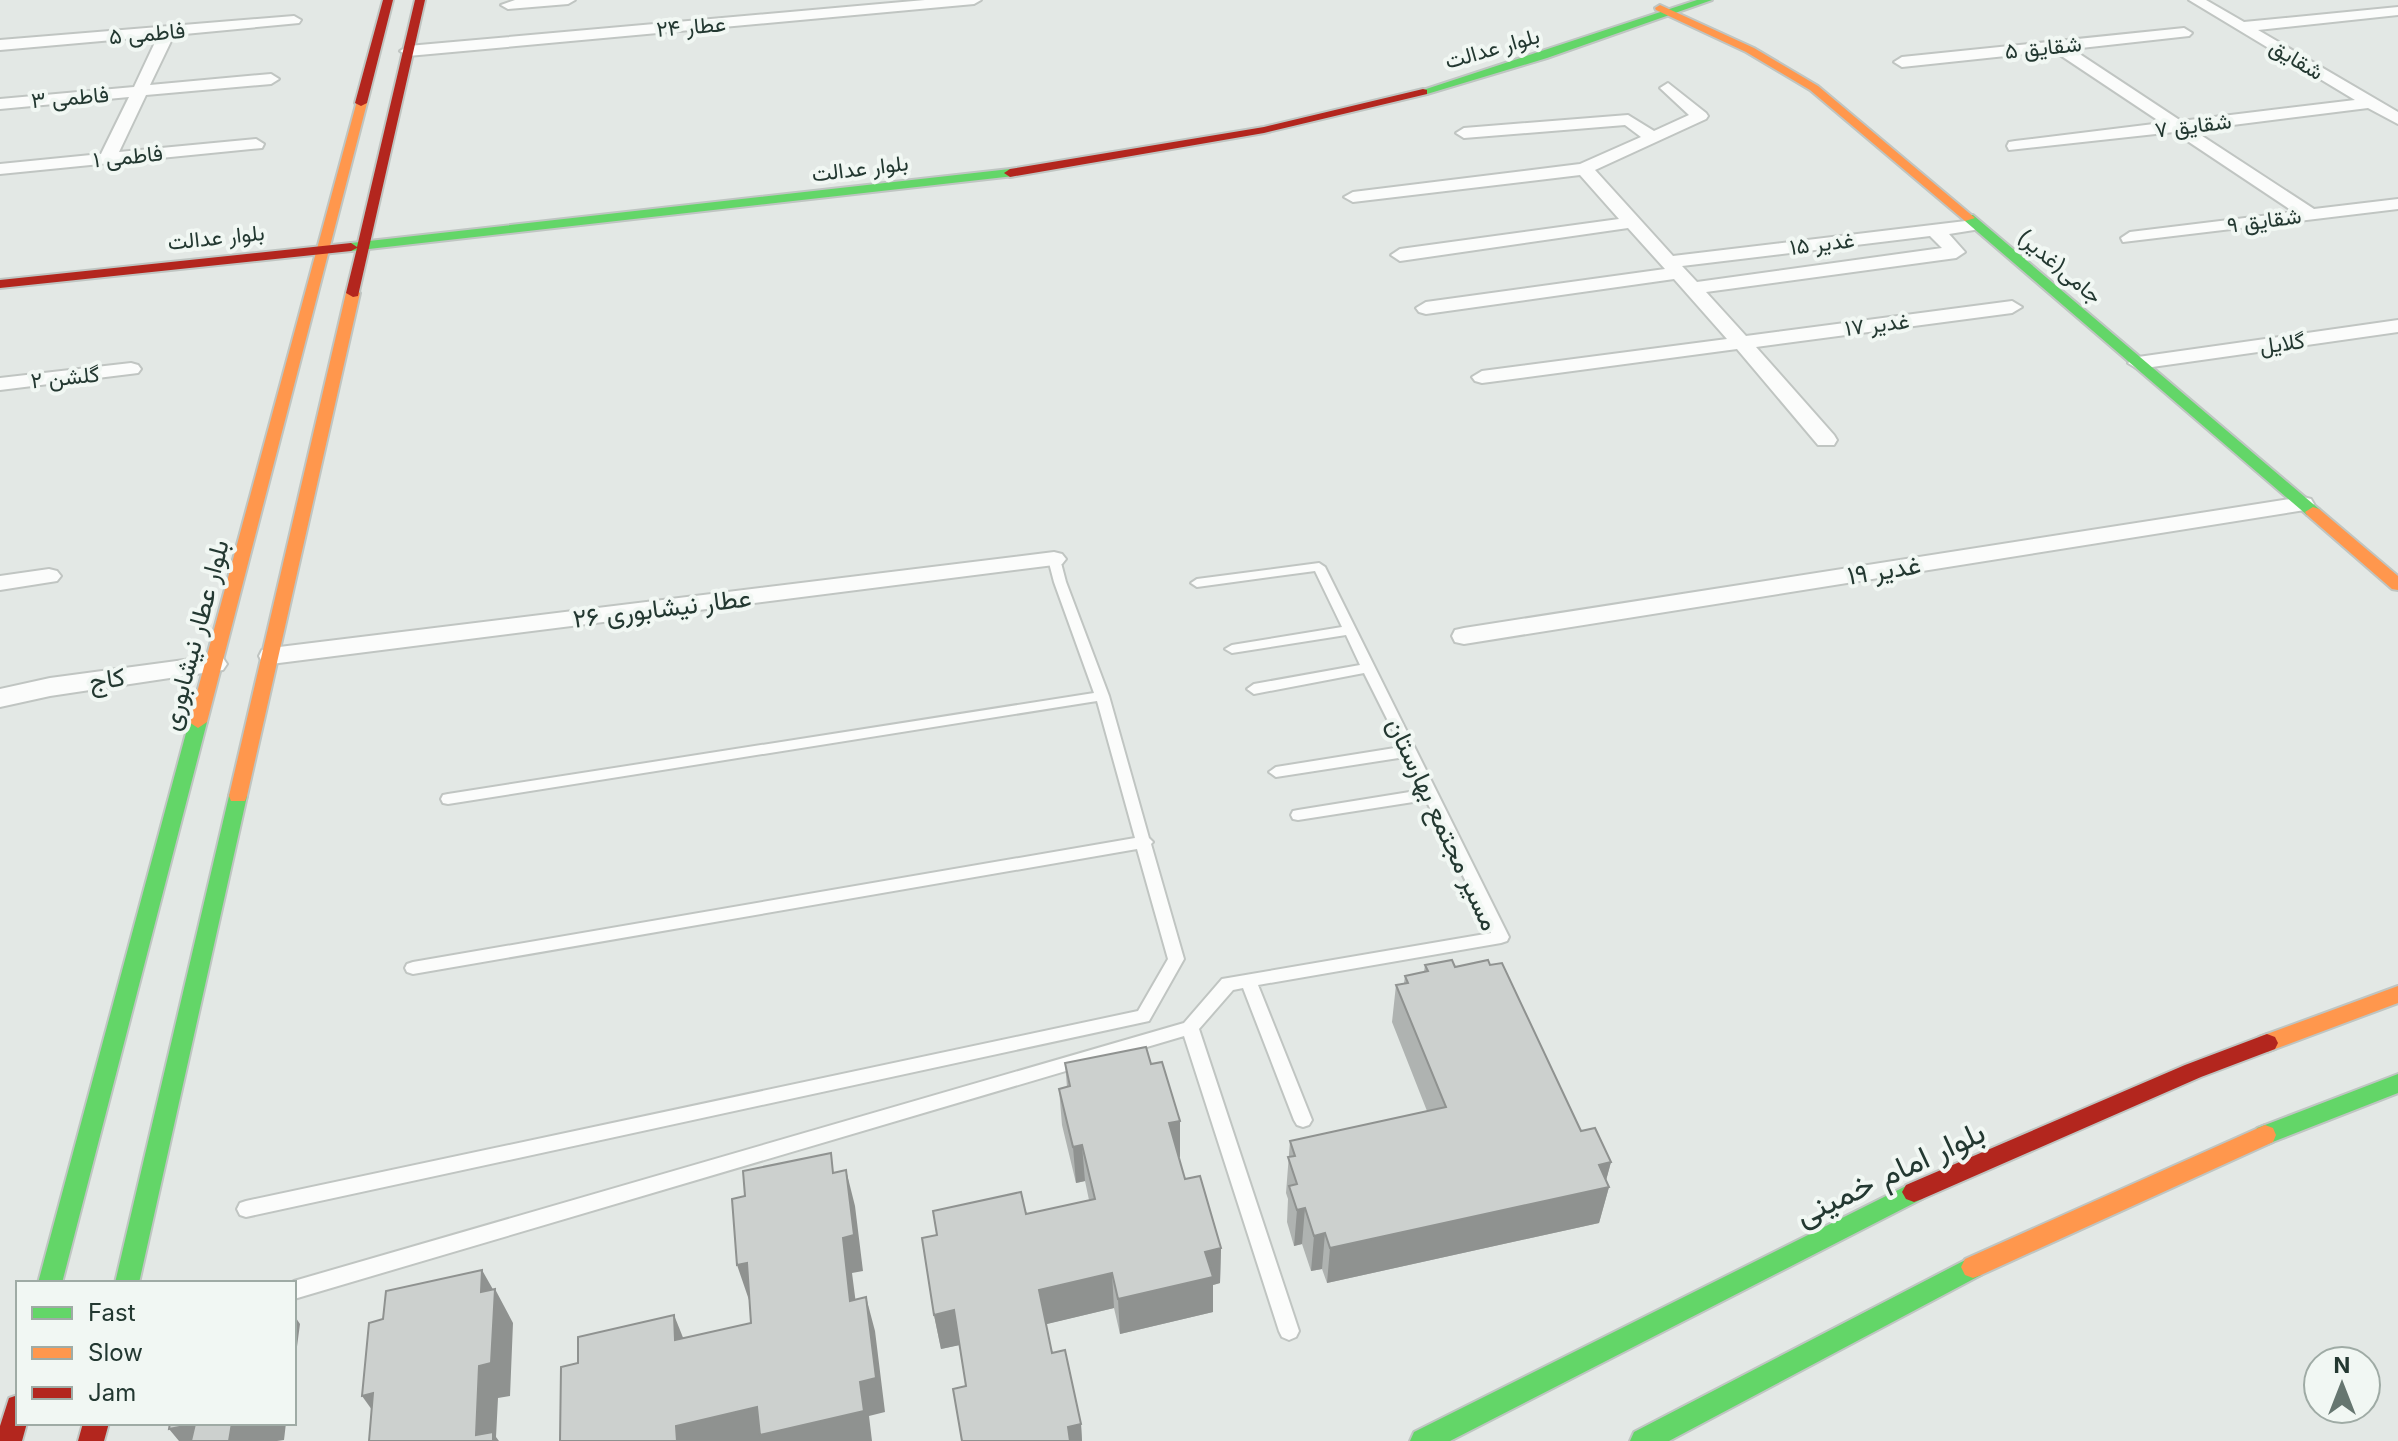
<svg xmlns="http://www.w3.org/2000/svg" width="2398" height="1441" viewBox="0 0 2398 1441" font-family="Inter,Vazirmatn,sans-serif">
  <rect width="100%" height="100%" fill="#e3e8e5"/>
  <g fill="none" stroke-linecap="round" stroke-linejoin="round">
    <g stroke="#c0c5c2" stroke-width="4">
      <path id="lane" d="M1054,555L1060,559L1066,582L1109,696L1149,838L1153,842L1151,844L1184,959L1149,1021L246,1217L240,1215L237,1209L240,1203L246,1201L1138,1011L1168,959L1137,849L413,974L407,972L405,968L407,964L413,962L1135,838L1097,701L448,804L443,803L441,799L443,795L448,794L1094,693L1054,582L1048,559Z
        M1319,563L1325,567L1509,937L1507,941L1501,943L1258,985L1312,1120L1309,1125L1303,1127L1297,1125L1294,1120L1243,988L1233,990L1199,1029L1299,1331L1296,1337L1289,1340L1282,1337L1279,1331L1184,1036L294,1299V1283H290L294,1281L1184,1023L1222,979L1228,978L1491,933L1426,800L1298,820L1293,819L1291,815L1293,811L1298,810L1422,790L1405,757L1276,777L1269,772L1276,767L1401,747L1364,673L1254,694L1247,689L1254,684L1360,665L1346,635L1232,653L1225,649L1232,645L1342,627L1315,571L1197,587L1191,583L1197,579Z"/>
    </g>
    <g stroke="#c0c5c2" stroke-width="4">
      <path id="street" d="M515,0H575L568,4L508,9L501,5Z
        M925,0H981L974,4L408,56L400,51L408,46Z
        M2189,0H2206L2244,22L2398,7V15L2258,30L2398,112V124L2368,108L2193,130L2314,209L2398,199V209L2123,242L2121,238L2130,232L2294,212L2174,132L2009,150L2007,146L2009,142L2015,141L2162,123L2054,51L1902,67L1894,62L1902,57L2184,28L2192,33L2189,36L2072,49L2181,121L2355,100Z
        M294,16L301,20L299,23L174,35L150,85L271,74L279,79L271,84L146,95L119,152L256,139L264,144L262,148L0,174V164L101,154L129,97L0,109V99L134,87L158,36L0,50V40Z
        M1668,83L1706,113L1708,116L1706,119L1595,170L1673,256L1974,220L1983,225L1974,230L1949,234L1965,252L1956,258L1706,292L1746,336L2012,301L2022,307L2012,313L1756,347L1834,435L1837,440L1834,445H1818L1737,349L1482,383L1475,381L1472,377L1482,371L1727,339L1674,279L1426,314L1419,312L1416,308L1426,302L1665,269L1628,228L1400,261L1391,255L1400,249L1619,219L1580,175L1353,202L1344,197L1353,192L1580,164L1641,137L1625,125L1464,138L1456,133L1464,128L1628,115L1654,131L1689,115L1660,88ZM1930,236L1942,248L1697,282L1682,266Z
        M2398,320V332L2138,369L2128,363L2138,357Z
        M131,363L138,365L141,369L138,373L0,390V378Z
        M2303,497L2311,499L2314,504L2311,509L1464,644L1455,642L1452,636L1455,630L1464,628Z
        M1054,552L1062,554L1066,559L1062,564L271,664L262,662L259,656L262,650L271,648Z
        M49,569L57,571L61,576L57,581L0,590V576Z
        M214,656L223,658L227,664L223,670L50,696L0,707V689L50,678Z"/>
    </g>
    <g stroke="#bfc5c2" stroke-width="4">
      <path id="fast" d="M1697,0H1712L1547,58L1427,94L1417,92Z
        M1010,169L1016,173L1014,176L351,251L345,247L351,243Z
        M1965,215H1973L2319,509L2321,512L2319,515H2307L1965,221Z
        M198,716L207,722L62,1283H38L189,722Z
        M238,789L245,791L247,796L139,1283H115L229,796L231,791Z
        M2398,1074V1093L2265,1145L2257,1142L2254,1135L2257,1128Z
        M1914,1182L1922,1185L1926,1192L1922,1199L1450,1441H1410L1414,1432Z
        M1973,1256L1981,1259L1985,1267L1981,1275L1669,1441H1630L1634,1432Z"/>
    </g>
    <g stroke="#bfc5c2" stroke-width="4">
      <path id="slow" d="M1660,5L1754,48L1818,86L1975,218L1965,221L1810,90L1746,52L1656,10L1655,8Z
        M357,101L367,103L207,722L198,728L189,722Z
        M353,289L360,293L247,796L245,801H231L229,796L346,293Z
        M2313,507L2319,509L2398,576V590L2392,589L2307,515L2305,512Z
        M2398,986V1003L2267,1052L2259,1049L2256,1043L2259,1037Z
        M2265,1125L2273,1128L2276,1135L2273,1142L1981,1275L1973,1278L1965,1275L1961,1267L1965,1259Z"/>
    </g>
    <g stroke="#bfc5c2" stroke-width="4">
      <path id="jam" d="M383,0H393L367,103L361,106L355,103Z
        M415,0H425L358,296L353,297L346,293L357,248L351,251L0,288V280L351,243L357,247Z
        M1423,89L1427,90V94L1264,133L1010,177L1004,173L1010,169L1264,127Z
        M2267,1034L2275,1037L2278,1043L2275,1049L2201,1077L1922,1199L1914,1202L1906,1199L1902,1192L1906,1185L2185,1065Z
        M18,1395V1423H27L22,1441H0V1426L9,1398Z
        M83,1423H109L104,1441H78Z"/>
    </g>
    <use href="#lane" fill="#fbfcfb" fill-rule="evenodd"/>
    <use href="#street" fill="#fbfcfb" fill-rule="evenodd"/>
    <use href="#fast" fill="#63d668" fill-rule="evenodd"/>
    <use href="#slow" fill="#ff974d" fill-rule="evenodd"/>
    <use href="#jam" fill="#b3261e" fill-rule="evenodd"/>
  </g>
  <path fill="#afb3b1" d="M1425,965L1455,967L1581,1131L1611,1162L1606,1180L1609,1187L1599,1223L1327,1283L1322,1269L1311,1271L1302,1244L1294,1246L1287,1222L1288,1199L1286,1193L1290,1141L1427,1111L1392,1022L1396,985L1404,983L1405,976L1424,972Z
    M1065,1063L1180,1157H1179L1185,1179L1221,1248L1220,1283L1213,1285V1312L1120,1334L1114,1308L1046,1324L1052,1353L1081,1424L1082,1441H962L966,1386L959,1345L941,1349L934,1315L1026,1214L1089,1200L1085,1181L1076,1183L1062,1125L1059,1089L1067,1087Z"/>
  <path fill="#8f9290" d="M1180,1121V1157L1170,1159L1169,1123Z
    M1082,1145L1085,1181L1076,1183L1073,1147Z
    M1611,1162L1604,1188L1609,1187L1599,1223L1327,1283L1330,1248Z
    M846,1170L855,1206L863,1271L852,1273L860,1335L850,1301L843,1238Z
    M1305,1208L1302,1244L1294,1246L1297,1210Z
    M1325,1233L1322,1269L1311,1271L1314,1236Z
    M1221,1248L1220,1283L1213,1285V1312L1120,1334L1118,1299L1205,1252Z
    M747,1263L758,1298L749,1300L737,1265Z
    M482,1270L495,1293V1289L513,1323L510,1396L498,1398L496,1437L499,1441H479L476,1435Z
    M1112,1273L1114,1308L1043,1325L1039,1290Z
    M866,1297L875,1331L885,1412L869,1416L872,1441H677L676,1426L860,1382Z
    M954,1310L960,1345L941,1349L934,1315Z
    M294,1315L300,1324L294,1369Z
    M674,1315L688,1350L675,1340Z
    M373,1393L385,1428L362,1396Z
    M232,1423H286L284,1440L277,1441H229Z
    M195,1424L209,1441H179L169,1429Z
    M1081,1424L1082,1441H1069L1068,1427Z"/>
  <path fill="#ccd0ce" stroke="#8f9290" stroke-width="2" d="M1452,960L1455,967L1488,960L1490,965L1502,963L1581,1131L1595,1128L1611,1162L1599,1165L1609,1187L1330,1248L1325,1233L1314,1236L1305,1208L1297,1210L1289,1186L1297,1184L1288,1157L1295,1156L1290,1141L1446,1107L1396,985L1408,983L1405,976L1428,971L1425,965Z
    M1146,1047L1151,1064L1162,1062L1180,1121L1169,1123L1185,1179L1200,1176L1221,1248L1205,1252L1213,1277L1118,1299L1112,1273L1039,1290L1052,1353L1065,1350L1081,1424L1068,1427L1070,1441H962L953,1389L966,1386L954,1310L934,1315L922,1238L937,1235L933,1211L1021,1192L1026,1214L1095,1199L1082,1145L1073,1147L1059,1089L1070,1086L1065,1063Z
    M831,1153L833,1173L846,1170L854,1235L843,1238L850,1301L866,1297L876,1378L860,1382L864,1411L760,1435L757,1407L676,1426L677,1441H560L561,1367L578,1363V1337L674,1315L675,1340L751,1323L747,1263L737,1265L732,1199L745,1196L743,1171Z
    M482,1270L481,1292L495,1289L491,1363L479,1366L476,1435L493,1432V1441H369L373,1393L362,1396L369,1323L383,1319L386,1291Z
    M170,1423H232L229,1441H191L195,1424L169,1429Z"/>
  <g text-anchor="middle" stroke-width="8" stroke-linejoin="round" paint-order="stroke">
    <g font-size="22" fill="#233831" stroke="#f1f7f3">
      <text transform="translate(691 26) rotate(-5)" y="8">عطار ۲۴</text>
      <text transform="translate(147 33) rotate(-5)" y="8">فاطمی ۵</text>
      <text transform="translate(2043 47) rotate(-6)" y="8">شقایق ۵</text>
      <text transform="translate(1492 48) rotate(-16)" y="8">بلوار عدالت</text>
      <text transform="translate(2297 59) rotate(31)" y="8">شقایق</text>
      <text transform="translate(70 97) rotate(-5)" y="8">فاطمی ۳</text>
      <text transform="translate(2193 125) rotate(-7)" y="8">شقایق ۷</text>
      <text transform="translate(128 156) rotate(-6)" y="8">فاطمی ۱</text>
      <text transform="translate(860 168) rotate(-7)" y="8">بلوار عدالت</text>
      <text transform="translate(2264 220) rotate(-8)" y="8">شقایق ۹</text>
      <text transform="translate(216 237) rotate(-6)" y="8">بلوار عدالت</text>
      <text transform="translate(1822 243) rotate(-7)" y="8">غدیر ۱۵</text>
      <text transform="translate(2060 266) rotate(40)" y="8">جامی(غدیر)</text>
      <text transform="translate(1877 324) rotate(-7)" y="8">غدیر ۱۷</text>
      <text transform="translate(2282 343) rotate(-8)" y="8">گلایل</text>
      <text transform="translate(65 377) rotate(-6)" y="8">گلشن ۲</text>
    </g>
    <g font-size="26" fill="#233831" stroke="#f1f7f3">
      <text transform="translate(1884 570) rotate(-9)" y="9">غدیر ۱۹</text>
      <text transform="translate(662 608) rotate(-7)" y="9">عطار نیشابوری ۲۶</text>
      <text transform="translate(195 635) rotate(-75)" y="9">بلوار عطار نیشابوری</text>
      <text transform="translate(107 679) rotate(-8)" y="9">کاج</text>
      <text transform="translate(1443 824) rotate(65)" y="9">مسیر مجتمع بهارستان</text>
    </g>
    <g font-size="32" fill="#233831" stroke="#f1f7f3">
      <text transform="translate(1890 1173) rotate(-25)" y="11">بلوار امام خمینی</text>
    </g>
  </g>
  <rect x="16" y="1281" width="280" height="144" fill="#f1f7f3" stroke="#9faba5" stroke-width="2"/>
  <rect x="32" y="1307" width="40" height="12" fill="#63d668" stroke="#9faba5" stroke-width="2"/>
  <text x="88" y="1321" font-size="24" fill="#233831">Fast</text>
  <rect x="32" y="1347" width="40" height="12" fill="#ff974d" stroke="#9faba5" stroke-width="2"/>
  <text x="88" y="1361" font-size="24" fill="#233831">Slow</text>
  <rect x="32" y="1387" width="40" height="12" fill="#b3261e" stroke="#9faba5" stroke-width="2"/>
  <text x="88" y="1401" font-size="24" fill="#233831">Jam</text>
  <g transform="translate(2342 1385)"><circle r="38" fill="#f1f7f3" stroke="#9faba5" stroke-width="2"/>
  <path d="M0-6L14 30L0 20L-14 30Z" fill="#667670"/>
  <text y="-12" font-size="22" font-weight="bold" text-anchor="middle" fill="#233831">N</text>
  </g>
</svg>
